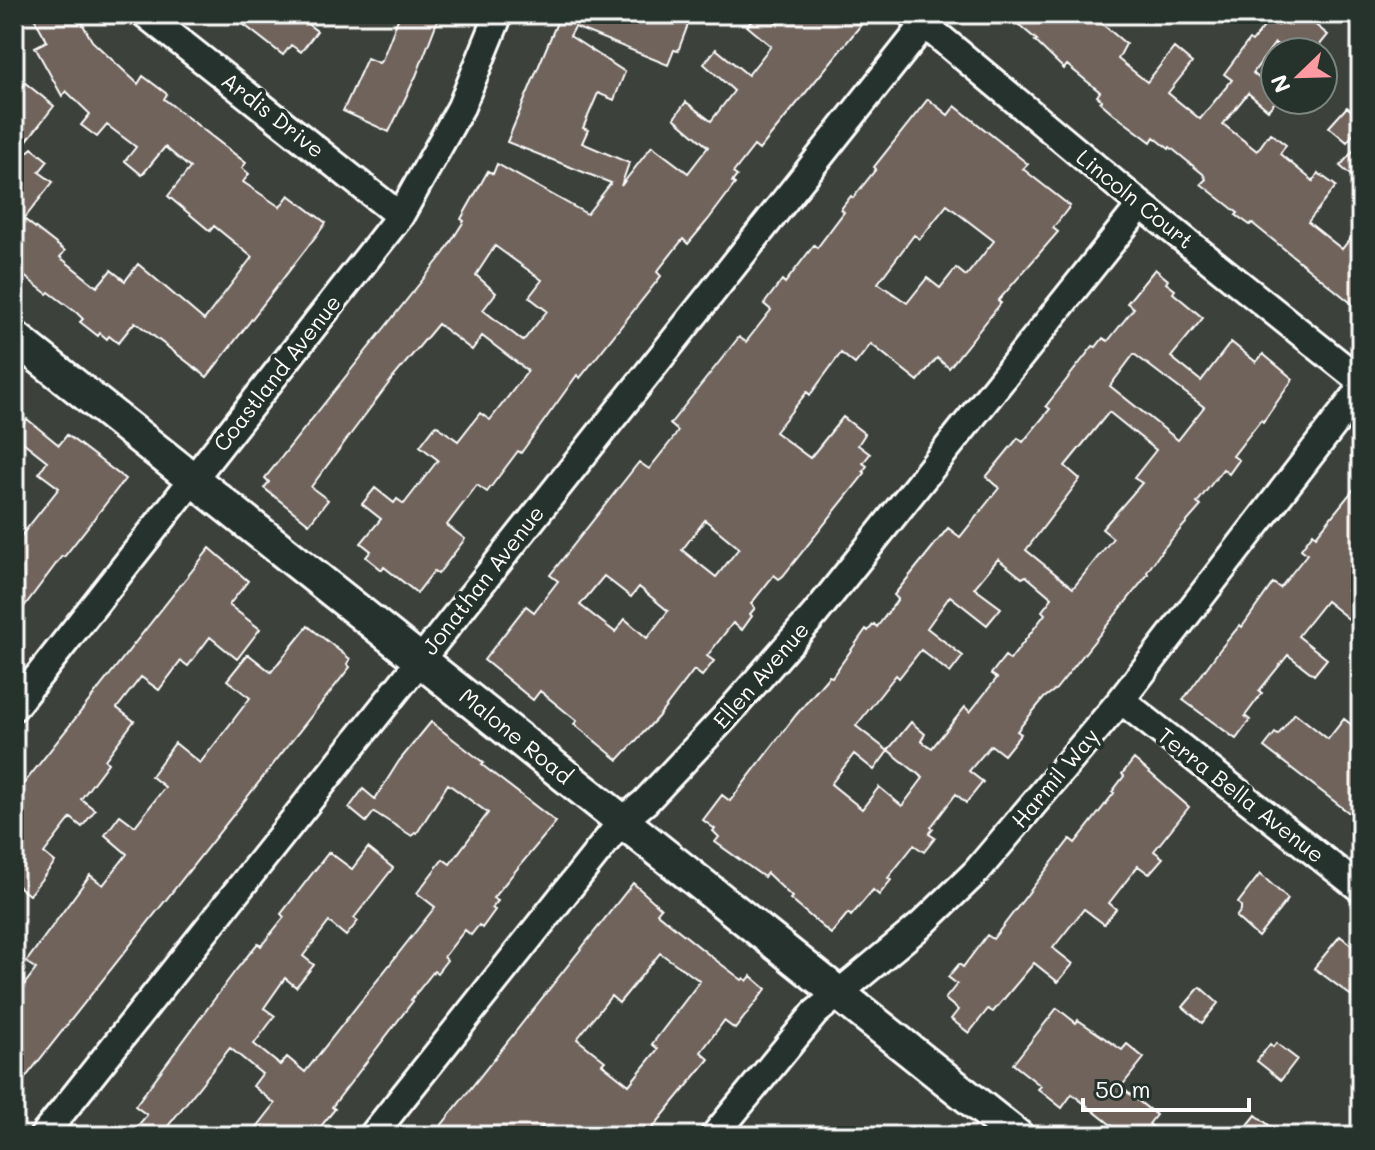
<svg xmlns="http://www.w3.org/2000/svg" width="1375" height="1150" viewBox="0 0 1375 1150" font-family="Mali,sans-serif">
  <rect width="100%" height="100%" fill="#3c413b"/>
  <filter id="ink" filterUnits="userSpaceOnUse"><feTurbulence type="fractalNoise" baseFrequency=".0125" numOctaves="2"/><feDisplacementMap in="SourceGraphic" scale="16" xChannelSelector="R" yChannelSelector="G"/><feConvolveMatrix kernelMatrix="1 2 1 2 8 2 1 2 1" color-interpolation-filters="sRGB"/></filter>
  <g filter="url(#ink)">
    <path fill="#6f635c" stroke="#fff" stroke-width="2" fill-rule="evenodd" d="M32,14H77L92,41L138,84L143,76L167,94L164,99L246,163L242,168L249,174L243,182L280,207L289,195L326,223L207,377L135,322L118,343L109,336L107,339L100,333L98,336L80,322L83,319L77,313L49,292L47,294L14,268V164L32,148L48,161L39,172L53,182L24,219L65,251L60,257L97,287L111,270L125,281L138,264L204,320L252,257L214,226L210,231L168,196L190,168L165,147L142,175L125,161L136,147L107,125L97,137L81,125L90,114L66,91L62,96L35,47L47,41Z
      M230,14H294L317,31L301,52L291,45L283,55Z
      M400,14H440L416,76L389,132L343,111L367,58L379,63L382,60Z
      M545,14H692L678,51L674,50L668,65L575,27L570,36L625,72L614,100L598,93L583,128L588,130L582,143L629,163L621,186L652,146L688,173L708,147L674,118L686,102L711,121L734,91L704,64L716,49L748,75L771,46L747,26L758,14H766L778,24L786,14H848L861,25L759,150L754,146L733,173L737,176L732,182L735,184L708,220L688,244L683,239L657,272L661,276L580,378L577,375L521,453L518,451L487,492L477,485L447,525L465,539L438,574L434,571L417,593L384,567L382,570L366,557L371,551L361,543L381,519L362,504L375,488L394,503L397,499L404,504L438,460L420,446L436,425L458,441L480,413L490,420L528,371L482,336L472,350L438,324L392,379L311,487L328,500L309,524L264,488L269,482L265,478L444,253L464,221L461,219L488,171L493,174L497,164L587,214L611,183L507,142L558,20ZM495,246L542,280L529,297L547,311L523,341L483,310L496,293L476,275Z
      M1006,14H1106L1100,22L1126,44L1118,59L1147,82L1174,48L1192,63L1168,93L1200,119L1232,80L1224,74L1249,40L1252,42L1270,19L1278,25L1287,14H1302L1328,35L1314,52H1287L1275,43L1253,73L1275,92V100H1277L1268,110L1248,93L1223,124L1257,151L1270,133L1286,145L1280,154L1313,181L1318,173L1336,186L1308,222L1342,249L1350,239L1361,249V311L1252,223L1250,225L1236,215L1238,213L1201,184L1206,179L1203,174L1170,147L1169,149L1154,137L1151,142L1115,115L1100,102L1102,100L1097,96L1100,92L1067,65L1064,69L1035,41L1037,40Z
      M14,74L54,106L14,157Z
      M928,99L948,115L955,106L1028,164L1023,169L1070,206L1053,228L1058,232L998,301L1001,303L949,368L937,358L918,381L871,344L855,364L841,353L810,395L807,392L775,432L810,458L843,417L865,434L858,445L870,454L863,463L867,466L863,471L865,473L783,576L779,579L774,575L751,604L755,608L750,614L752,616L742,630L733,623L707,656L714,661L702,676L694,670L658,717L618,760L574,724L577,721L540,691L533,700L484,660L526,606L534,612L558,581L550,575L639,462L649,469L675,436L678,431L670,424L739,337L746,342L771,310L764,304L782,280L785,283L814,245L817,248L844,212L841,209L851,196L853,198L876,169L874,167ZM947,205L994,241L966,276L956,268L940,288L927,278L907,303L878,283L914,235L920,239ZM705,520L739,548L716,577L682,550ZM604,576L631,597L639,587L668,611L647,638L625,619L615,632L580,605Z
      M1347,107L1361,119V124L1347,142L1329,127Z
      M1361,142V184L1340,166Z
      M1155,269L1168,280L1166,283L1175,290L1173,293L1203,318L1171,357L1201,381L1231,342L1256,362L1263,354L1293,379L1263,422L1261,420L1233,456L1239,460L1229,474L1223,469L1197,503L1201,506L1163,549L1147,572L1148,574L1056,689L1044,698L1017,731L1021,734L1004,755L991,745L969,771L983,782L966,803L956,794L931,827L933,829L929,834L935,838L924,852L914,845L888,878L891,880L879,895L873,890L851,916L848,913L831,934L790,899L792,897L767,873L764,877L715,842L719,837L713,831L715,829L703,820L722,795L730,801L796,715L829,676L832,677L866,629L868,631L874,624L877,627L898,599L894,595L948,528L960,537L999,488L986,477L1018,438L1023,442L1050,409L1046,406L1093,346L1096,347L1103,338L1108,341L1134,308L1127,303ZM1134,354L1204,407L1178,440L1110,386ZM1109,412L1156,450L1134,478L1142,483L1102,529L1113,538L1073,588L1026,550L1080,479L1065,466ZM998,559L1022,578L1026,576L1052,598L1042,611L1045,614L1010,660L1005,656L991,674L997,678L970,712L965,707L932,748L921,741L925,734L911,722L888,750L923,778L902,806L879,787L862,809L831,784L854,754L874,770L888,751L856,726L896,675L899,678L921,650L950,673L963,656L927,628L950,596L987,625L1001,608L974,588Z
      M27,419L59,445L67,435L125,479L64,557L62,556L14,620V545L59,488L39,473L47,461L14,435Z
      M1361,480V573L1347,591L1361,602V629L1326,601L1298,636L1327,659L1314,675L1288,655L1259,691L1262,693L1245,716L1250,720L1236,739L1183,700L1221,648L1240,625L1242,627L1273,583L1280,588L1307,554L1301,549L1313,533L1316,536Z
      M210,548L248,581L229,605L260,629L237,659L210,637L188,666L181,661L159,690L141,677L117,708L134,721L105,760L108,763L81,799L95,810L82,827L71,818L44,853L55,862L29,895L14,883V796Z
      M308,626L350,659L347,664L350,667L14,1092V998L36,969L26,962L90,875L103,885L127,854L105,835L120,815L135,826L165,787L151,776L175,743L200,763L221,736L250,698L227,680L248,654L271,672Z
      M1295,713L1328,739L1344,719L1361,732V822L1264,747L1275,733L1278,735Z
      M431,722L484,763L482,765L556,822L493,898L498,901L492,908L495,910L482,928L479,925L471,935L465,930L444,957L447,960L437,973L434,971L411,1000L413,1001L332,1107L335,1109L313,1136H250L275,1104L253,1086L262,1074L230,1048L160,1136H129L147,1115L135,1106L236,970L258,943L261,946L284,917L281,914L329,852L352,869L368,848L393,868L354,918L358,921L346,936L329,922L303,956L314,965L296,987L285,978L264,1008L275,1016L254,1044L280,1065L287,1057L305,1072L435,907L417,893L443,859L450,864L488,813L448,784L417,833L415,832L412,836L374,812L366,822L349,808L363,789L375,799L399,761Z
      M1134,759L1189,807L1154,851L1163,858L1149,874L1138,866L1109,903L1116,909L1104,924L1084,909L1053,948L1073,964L1058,982L1034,963L993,1012L988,1009L969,1033L951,1019L958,1010L945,999L957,984L948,977L959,964L963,967L987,935L993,939L1070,839L1075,843L1114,793L1112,792L1124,776L1122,774Z
      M1260,874L1288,899L1258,937L1236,917L1241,910V906L1238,903Z
      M633,883L661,908L657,913L713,958L742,980L744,978L747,981L751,976L766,989L735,1029L724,1021L701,1052L709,1059L646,1136H553L542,1127L534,1136H433ZM660,953L700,981L652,1044L658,1049L629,1085L602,1064L605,1061L577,1039L611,996L619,1003Z
      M1340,936L1361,953V1003L1314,968Z
      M1200,987L1218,1003L1202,1023L1183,1007Z
      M1057,1008L1076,1023L1078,1020L1122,1050L1127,1044L1144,1058L1121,1087L1156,1115L1149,1124L1164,1136H1125L1072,1094L1062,1108L1038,1089L1041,1086L1013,1064Z
      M1276,1043L1297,1059L1281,1080L1257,1061L1270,1044L1273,1047Z
      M1256,1115L1283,1136H1239Z"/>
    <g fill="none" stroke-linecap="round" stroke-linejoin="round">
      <g stroke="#fff" stroke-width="32">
        <path id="minor" d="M145,14L400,216
          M912,14L1141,205L1361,381
          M1121,700L1361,889
          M14,707L400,216L461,107L499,14
          M43,1136L924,25
          M372,1136L622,821L645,802L725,717L815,614L1141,205
          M714,1136L815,1013L921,925L976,872L1121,700L1361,389"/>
      </g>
      <g stroke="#fff" stroke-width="38">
        <path id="tertiary" d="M14,337C347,606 684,868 1017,1136"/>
      </g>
      <use href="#minor" stroke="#26332d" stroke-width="26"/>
      <use href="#tertiary" stroke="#26332d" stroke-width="32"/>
    </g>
  </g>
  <g text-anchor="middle" stroke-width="8" stroke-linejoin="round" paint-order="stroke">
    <g font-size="22" fill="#fff" stroke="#26332d">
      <text transform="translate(273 115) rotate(38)" y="8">Ardis Drive</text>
      <text transform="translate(1135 199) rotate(39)" y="8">Lincoln Court</text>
      <text transform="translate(277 373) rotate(-52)" y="8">Coastland Avenue</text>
      <text transform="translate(483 580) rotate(-52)" y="8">Jonathan Avenue</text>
      <text transform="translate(761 675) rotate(-49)" y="8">Ellen Avenue</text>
      <text transform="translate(516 736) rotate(39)" y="8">Malone Road</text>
      <text transform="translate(1055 778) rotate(-50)" y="8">Harmil Way</text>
      <text transform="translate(1241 795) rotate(38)" y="8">Terra Bella Avenue</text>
    </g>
  </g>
  <rect width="1375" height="1150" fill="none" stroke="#26332d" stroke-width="48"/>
  <rect x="24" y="24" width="1327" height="1102" fill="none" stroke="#fff" stroke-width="3" filter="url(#ink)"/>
  <g transform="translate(1299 76) rotate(247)"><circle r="38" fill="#26332d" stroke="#7d8581" stroke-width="2"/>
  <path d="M0-6L14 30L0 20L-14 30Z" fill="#ff9aa2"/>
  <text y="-12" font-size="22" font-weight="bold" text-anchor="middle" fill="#ffffff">N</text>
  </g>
  <path d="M1083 1098v12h166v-12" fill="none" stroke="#ffffff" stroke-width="4"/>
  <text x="1095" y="1098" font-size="24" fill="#ffffff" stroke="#26332d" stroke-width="6" paint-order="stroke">50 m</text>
</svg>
